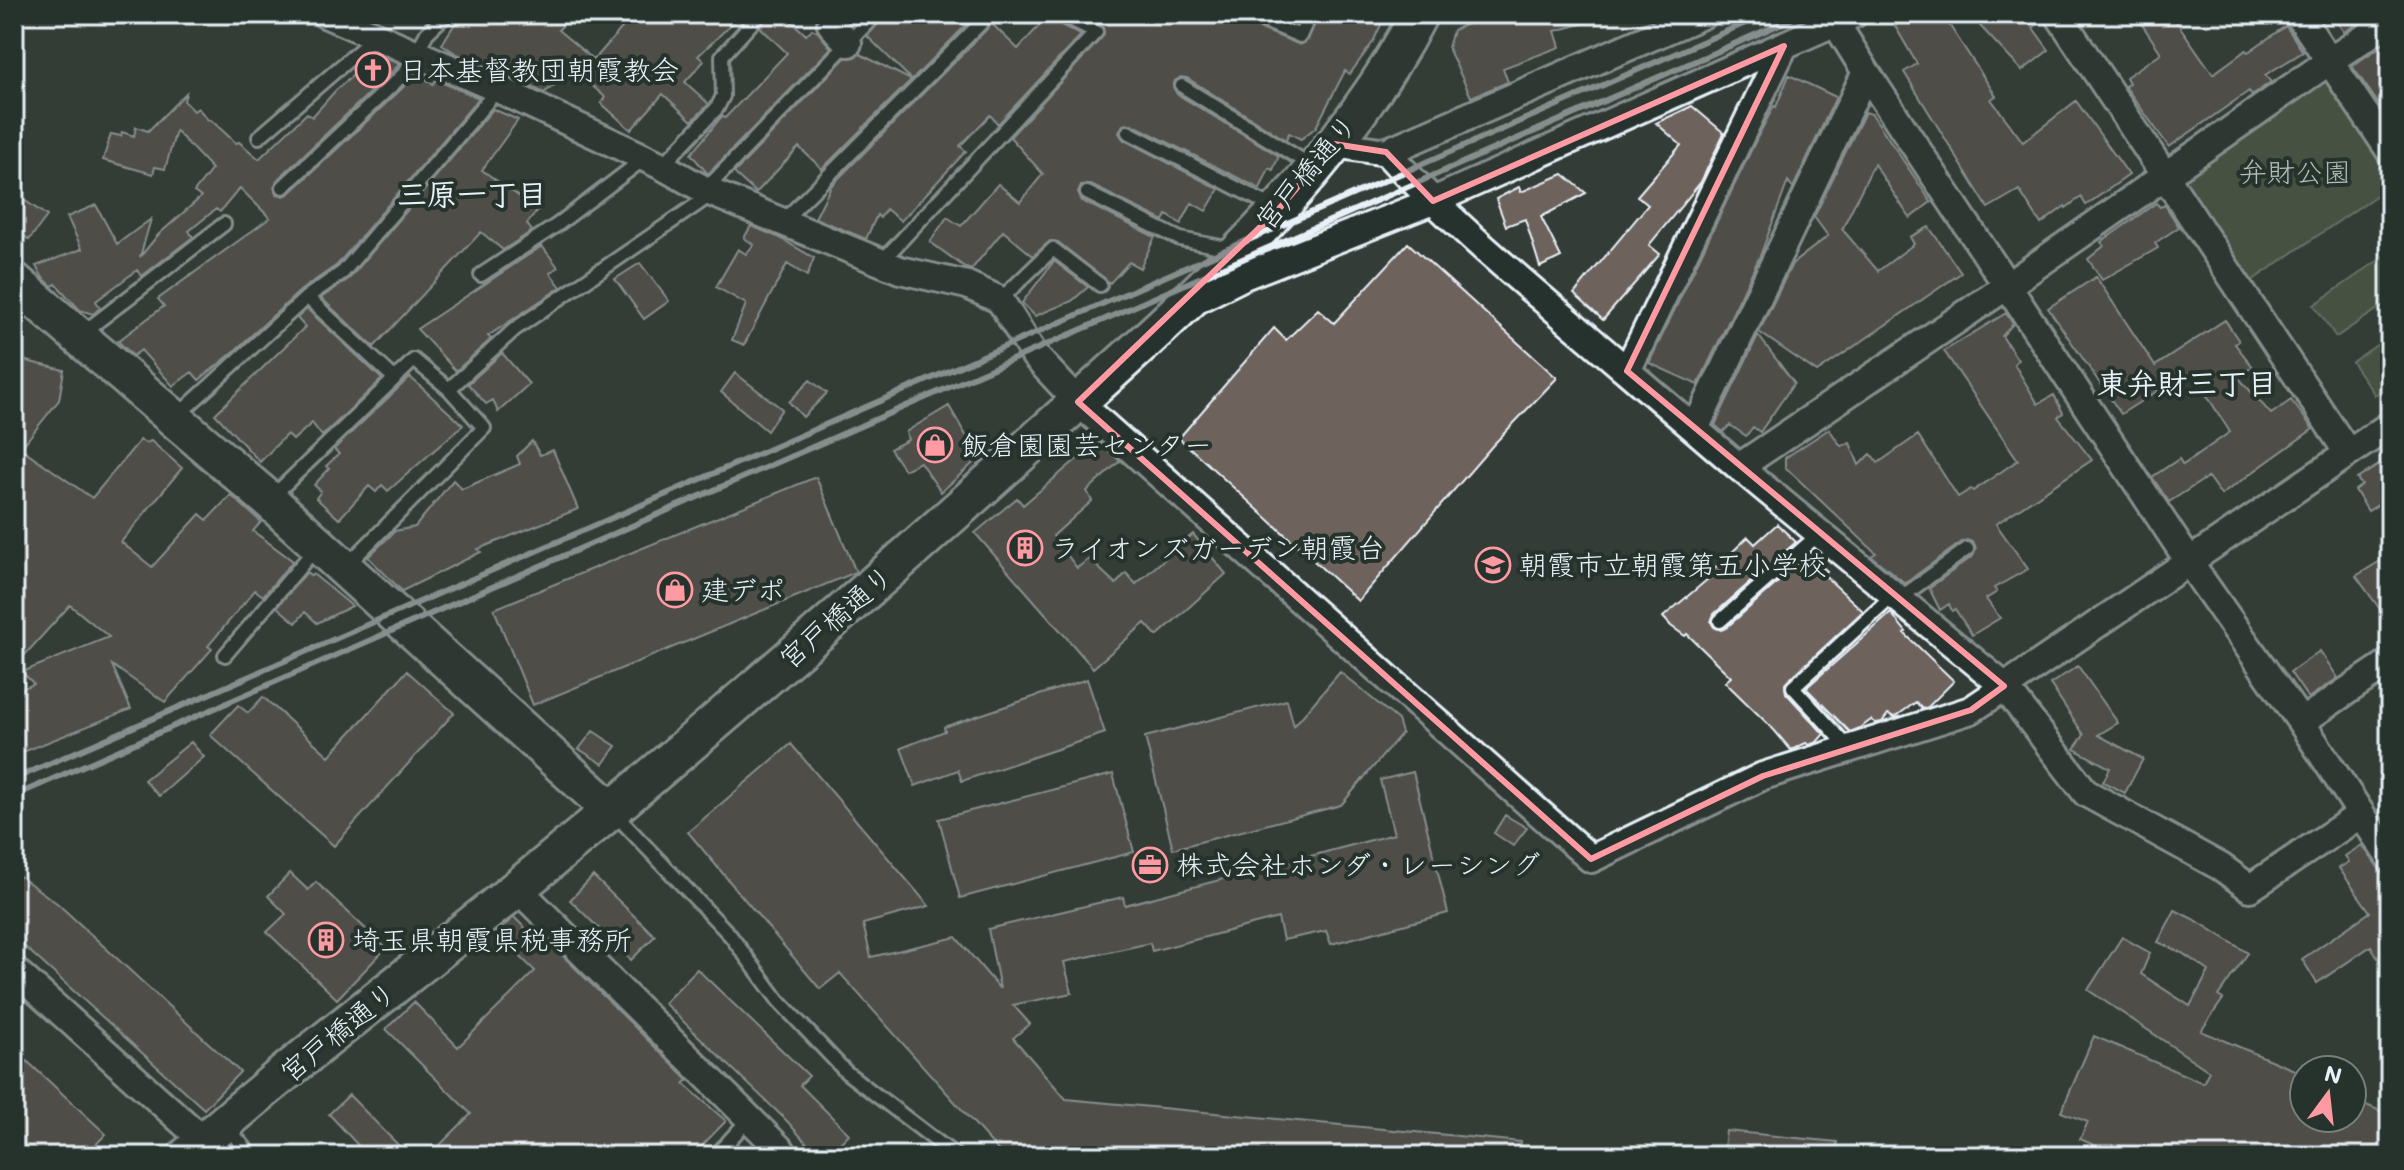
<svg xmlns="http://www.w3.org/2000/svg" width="2404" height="1170" viewBox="0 0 2404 1170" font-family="Mali,'Klee One',sans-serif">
  <rect width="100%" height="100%" fill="#343c37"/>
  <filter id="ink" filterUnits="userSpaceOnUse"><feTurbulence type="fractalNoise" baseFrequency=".0125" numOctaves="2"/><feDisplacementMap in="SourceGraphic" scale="16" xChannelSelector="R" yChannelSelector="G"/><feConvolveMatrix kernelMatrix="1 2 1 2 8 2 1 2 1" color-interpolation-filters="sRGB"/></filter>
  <g filter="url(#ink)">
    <path fill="#5c6c4f" stroke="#a2aea4" stroke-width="2" d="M2324,72L2390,170V186L2247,284L2174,178Z
      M2386,255L2390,260V301L2336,337L2314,305Z
      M2390,336V385L2375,395L2352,362Z"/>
    <path fill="#6e625d" stroke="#e8f1f8" stroke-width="2" d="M461,14H575L558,30L594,60L634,14H742L698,56L704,61L685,82L709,104L692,121L663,94L631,130L601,103L605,97L574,70L544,93L528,85L506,66L501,73L455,53L442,44Z
      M769,14H784L806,35L812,29L818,32L831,48L708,174L691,154L722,116L725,118L787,53L760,27Z
      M885,14H977L912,80L867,36L882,20Z
      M1050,14L1055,22L1081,35L998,124L990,115L960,146L966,151L901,221L886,209L880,218L877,215L866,239L815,218L831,186L992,24L1018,49Z
      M1080,14H1239L1244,22L1300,45L1308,40L1319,14H1386L1373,42L1350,74L1345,71L1316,127L1301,139L1289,133L1286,140L1187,78L1181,77L1175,81L1173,87L1177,94L1279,156L1273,170L1269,168L1260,189L1132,124L1123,125L1119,133L1124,140L1219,189L1206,211L1192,203L1181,224L1167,215L1164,221L1091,185L1081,186L1078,193L1082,201L1155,237L1140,268L1129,262L1110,283L1058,242L1050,241L1033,256L1003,231L971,270L966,268L930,242L947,217L961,226L998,184L1020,202L1043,174L1010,137L1104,35L1103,26Z
      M1491,14H1592L1593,21L1555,31L1560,47L1503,68L1508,82L1471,97L1448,48L1453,30Z
      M1914,14H1942L1996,96L1991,99L2023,142L2076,101L2129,175L2086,205L2081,197L2066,208L2065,206L2041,224L2019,190L1988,208L1904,72L1917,64L1895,26Z
      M1969,14H2042L2043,19L2033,28L2049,50L2022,71Z
      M2135,14H2171L2213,74L2246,50L2248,52L2286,26L2303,52L2265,75L2271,82L2252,95L2249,91L2169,147L2125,86L2129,83L2126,77L2161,53Z
      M2331,14H2372L2344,32Z
      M2390,40V120L2352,66Z
      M378,54L400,64L277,180L274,188L277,194L284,196L289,194L411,80L416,72L433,84L436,80L479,98L337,265L301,290L230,355L199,380L192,372L173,386L141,350L133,356L118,341L164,306L158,299L270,218L240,188L220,212L216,209L189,231L193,237L142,276L137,270L96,301L100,308L93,314L80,310L56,284L52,286L43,278L36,266L82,249L67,217L96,205L117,244L151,219L140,257L158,235L201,197L194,192L212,169L176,131L165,169L155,167L153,174L103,160L111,134L121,136L122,132L134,136L136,127L148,131L186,93L184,101L194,111L198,108L208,120H211L236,143L239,142L259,159L307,113L312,117L336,90Z
      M860,54L911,80L822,169L799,147L756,193L734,173L845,58H852Z
      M1789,75L1836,97L1793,188L1788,181L1760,256L1698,385L1649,363L1757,138L1774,106L1776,107Z
      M1692,106L1724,133L1701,182L1649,245L1660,254L1603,320L1574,294L1648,205L1637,196L1681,145L1656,123Z
      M493,109L518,120L482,170L538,210L527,224L532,231L503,250L481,232L374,347L321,298L350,278Z
      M1865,112L1872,114L1931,202L1910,218L1874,164L1842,229L1878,271L1914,244L1910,237L1929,227L1961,273L1817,372L1759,332L1792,264L1828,236L1814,217Z
      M1563,174L1586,193L1541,217L1561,257L1540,267L1525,219L1506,226L1496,199L1519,187L1521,192Z
      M14,193L47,216L29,240L14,227Z
      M2156,203L2160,207L2165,205L2179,227L2155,243L2158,248L2102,280L2088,259L2104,246L2101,242Z
      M751,226L778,237L814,258L807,276L787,264L744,345L732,340L746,304L716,287L738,249L746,254L754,245L744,238Z
      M1408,243L1557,378L1493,445L1358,601L1179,438L1274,328L1286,340L1318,309L1334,323Z
      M542,246L558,267L550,273L561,287L488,336L491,339L456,371L417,329Z
      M1054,261L1088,287L1072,301L1035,316L1022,303Z
      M640,263L669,301L644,319L615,279Z
      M2096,277L2155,366L2225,320L2239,341L2235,344L2253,367L2237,376L2271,414L2291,400L2313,429L2221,495L2208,477L2169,502L2152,477L2179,459L2183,465L2230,432L2192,372L2181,380L2179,377L2121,414L2048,308Z
      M307,309L382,379L322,436L312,423L293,440L287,434L260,462L215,414L305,327L297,318Z
      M2006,313L2013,324L2002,336L2018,360L2014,364L2038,404L2054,395L2063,413L2058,417L2092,460L1996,524L2028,569L1994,588L1997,592L1986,599L2000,618L1972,635L1955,609L1952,611L1949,604L1940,610L1929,588L1973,556L1976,549L1974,543L1967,540L1962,542L1905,583L1871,556L1876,553L1785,467V458L1829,429L1841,446L1850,443L1859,465L1871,454L1878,463L1918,435L1958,497L1971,489L1973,491L2018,460L1944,351Z
      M1758,335L1794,383L1760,432L1753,427L1746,436L1730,425L1723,432L1715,425Z
      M502,353L529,384L498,412L493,400L486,404L468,384Z
      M22,360L64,370L59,400L21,448L92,498L140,440L146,443L151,441L182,468L121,542L152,567L200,514L207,520L231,495L261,522L253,531L293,561L263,596L255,590L208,646L212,649L165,702L112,665L131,709L23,752L14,731V692L34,684L22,672L109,637L70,605L14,667V367Z
      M735,373L782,409L767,431L721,392Z
      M410,377L463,425L388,491L382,485L376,492L369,486L339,519L316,498L321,491L314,485L329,469L326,466L339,454L334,449Z
      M810,380L827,393L803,417L789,402Z
      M949,406L979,458L941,492L920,462L904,470L890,449L908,440L906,432L912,428Z
      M532,441L540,455L553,450L578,509L478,549L481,552L402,591L368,557L395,531L415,527L453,480L462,489L520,464L517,456Z
      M1098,441L1120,461L1087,491L1092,501L1053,536L1077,568L1089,559L1116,584L1126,573L1136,584L1193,534L1226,574L1157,636L1145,623L1093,668L975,533L1017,498L1023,505Z
      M2382,463L2390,476V497L2368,511L2355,490L2362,485L2357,479Z
      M816,477L856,572L533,705L494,609Z
      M1777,524L1796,542L1714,614L1711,622L1714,627L1721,630L1726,628L1809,555L1827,571L1823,574L1863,611L1785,684L1786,693L1824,734L1817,742L1809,745L1806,743L1791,750L1774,730L1725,682L1731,677L1687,634L1685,636L1671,626L1663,617L1708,579L1706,577L1748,537L1755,544Z
      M2390,555V623L2356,576Z
      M307,572L311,576L313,574L352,606L317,623L305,612L296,623L277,607Z
      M1891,613L1906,632L1904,633L1954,681L1928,707L1922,709L1916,702L1895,717L1888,714L1882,722L1876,723L1871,720L1860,728L1850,732L1806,688Z
      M2320,651L2338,678L2308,698L2290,672Z
      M2078,666L2118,723L2098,735L2143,759L2125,793L2103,782L2110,768L2074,749L2084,735L2050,684Z
      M407,671L454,713L334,846L210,735L238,705L248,713L263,697L329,756Z
      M1340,672L1398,720L1402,733L1341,805L1173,849L1145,737L1287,700L1294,726Z
      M1087,679L1105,733L962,781L958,770L915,786L901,748L945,731L944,727Z
      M593,731L616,746L603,764L579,749Z
      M191,742L204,757L159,796L144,780Z
      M791,744L929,906L863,924L871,957L956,937L1000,989L988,929L1123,897L1125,905L1394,834L1380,780L1413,772L1448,913L1331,944L1326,931L1283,940L1278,918L1152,951L1150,943L1064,962L1072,993L1013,1005L1030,1024L1013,1038L1066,1099L1521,1142L1520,1156H1003L840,973L820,989L688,832Z
      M1113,774L1134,852L960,898L939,819Z
      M1505,815L1527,828L1513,846L1494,833Z
      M2362,845L2390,884V980L2371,946L2317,983L2302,959L2370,912L2339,868L2349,862L2345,856Z
      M14,872L58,904L240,1072L204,1109L14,937Z
      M290,873L308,890L316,882L386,948L337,999L267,932L286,914L268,896Z
      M593,876L655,936L631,960L570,900Z
      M2175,910L2197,921L2248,953L2218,996L2223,999L2201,1031L2304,1074V1118H2352V1099L2390,1115V1156H2120L2080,1139L2088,1122L2061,1112L2094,1036L2203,1083L2209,1071L2088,990L2122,937L2150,953L2141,974L2190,1006L2209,971L2182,953L2158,942Z
      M514,917L543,946L548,941L688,1080L684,1084L726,1121L692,1156H429L471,1114L386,1029L414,1002L458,1047L535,971L496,933Z
      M697,969L809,1076L800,1085L849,1134L828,1156H818L786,1120L664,1003Z
      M14,1049L106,1134L85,1156H14Z
      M349,1095L409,1156H368L329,1114Z
      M1726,1131L1837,1142V1156H1723Z"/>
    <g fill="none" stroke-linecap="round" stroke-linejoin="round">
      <g stroke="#e8f1f8" stroke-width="18">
        <path id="lane" d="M1248,14L1300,36L1310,14
          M1182,86L1310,165
          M1128,132L1275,208
          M259,137L375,37
          M662,166L717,108L723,96L722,56L760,14
          M283,187L405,73L427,33L447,14
          M1087,193L1180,239L1231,249
          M783,221L990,14
          M881,262L1096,32L1060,14
          M481,275L557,225L645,158
          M307,297L393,377
          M1000,300L1053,249L1100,285
          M80,335L224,224
          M176,417L307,297L343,272L498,89
          M271,498L414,360L449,389L515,329L702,201L705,190L876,14
          M347,565L484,428L449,389
          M1899,599L1967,549
          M1720,621L1819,534
          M225,655L316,548
          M1850,749L1793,687L1894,595
          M612,811L730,935L779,1001L846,1072L956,1156
          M226,1126L252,1156
          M715,1156L749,1119"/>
      </g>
      <g stroke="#e8f1f8" stroke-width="32">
        <path id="street" d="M325,14L498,89L662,166L705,190L900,270L967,285L1000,300L1035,356L1078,402L1591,859L1763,776L1971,710L2390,425
          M1830,14L1866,72L2202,581L2301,722L2390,858
          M2058,14L2348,453
          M2298,14L2390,151
          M831,24L848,43
          M1334,144L1386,152L1704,14
          M1386,152C1459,232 1545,300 1627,371
          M1204,296L1244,276L1433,201L1854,14
          M1695,429L1866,72
          M1739,467L1627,371L1784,46
          M2301,722L2390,662
          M2360,815L2250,888L2221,867L2086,793L2004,686L1739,467L2007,286L2328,62L2390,21
          M517,888L782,1151V1156
          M14,970L204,1141"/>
      </g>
      <g stroke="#e8f1f8" stroke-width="42">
        <path id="secondary" d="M14,281L269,500L611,810
          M187,1156C292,1062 407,978 516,889C691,746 861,597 1029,446C1166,323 1335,180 1419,14"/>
      </g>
      <use href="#lane" stroke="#26332d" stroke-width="12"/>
      <use href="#street" stroke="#26332d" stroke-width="26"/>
      <use href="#secondary" stroke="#26332d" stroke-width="36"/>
      <path stroke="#e8f1f8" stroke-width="6" d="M14,779L1766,14
        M14,796L1803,14"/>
    </g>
  </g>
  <path d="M0 0H2404V1170H0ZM1784,46L1627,371L2004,686L1971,710L1763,776L1591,859L1078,402L1278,210L1334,144L1386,152L1433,201Z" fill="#343c37" fill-opacity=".55" fill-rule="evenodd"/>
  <path fill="none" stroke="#ff9aa2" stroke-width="6" stroke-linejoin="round" d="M1784,46L1627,371L2004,686L1971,710L1763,776L1591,859L1078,402L1278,210L1334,144L1386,152L1433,201Z"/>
  <defs>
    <g id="church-ring" transform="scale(1.8)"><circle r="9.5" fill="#26332d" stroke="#ff9aa2" stroke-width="1.5"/><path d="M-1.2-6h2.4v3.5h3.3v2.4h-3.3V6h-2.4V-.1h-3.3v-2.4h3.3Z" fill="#ff9aa2"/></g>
    <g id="shop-ring" transform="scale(1.8)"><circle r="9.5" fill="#26332d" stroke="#ff9aa2" stroke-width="1.5"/><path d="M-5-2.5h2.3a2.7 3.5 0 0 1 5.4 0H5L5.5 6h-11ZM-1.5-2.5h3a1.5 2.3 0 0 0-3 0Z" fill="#ff9aa2"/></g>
    <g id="building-ring" transform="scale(1.8)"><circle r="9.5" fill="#26332d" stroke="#ff9aa2" stroke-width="1.5"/><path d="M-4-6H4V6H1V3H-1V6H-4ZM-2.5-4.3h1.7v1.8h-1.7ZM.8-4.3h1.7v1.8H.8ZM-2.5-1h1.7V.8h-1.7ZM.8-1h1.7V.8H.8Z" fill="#ff9aa2"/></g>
    <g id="school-ring" transform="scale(1.8)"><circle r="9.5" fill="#26332d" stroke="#ff9aa2" stroke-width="1.5"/><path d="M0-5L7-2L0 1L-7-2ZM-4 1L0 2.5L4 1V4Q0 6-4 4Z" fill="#ff9aa2"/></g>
    <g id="office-ring" transform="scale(1.8)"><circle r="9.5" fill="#26332d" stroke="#ff9aa2" stroke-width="1.5"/><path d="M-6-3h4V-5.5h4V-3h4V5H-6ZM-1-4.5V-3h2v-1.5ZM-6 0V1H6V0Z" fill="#ff9aa2"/></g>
  </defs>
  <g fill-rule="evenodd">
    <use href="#church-ring" x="373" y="70"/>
    <use href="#shop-ring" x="935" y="445"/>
    <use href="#building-ring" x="1025" y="548"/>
    <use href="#school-ring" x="1493" y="565"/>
    <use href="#shop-ring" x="675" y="590"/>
    <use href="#office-ring" x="1150" y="865"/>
    <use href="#building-ring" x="326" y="940"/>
  </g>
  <g text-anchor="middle" stroke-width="8" stroke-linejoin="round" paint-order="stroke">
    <g font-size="28" fill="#e8f1f8" stroke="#26332d" text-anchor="start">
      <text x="399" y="80">日本基督教団朝霞教会</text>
      <text x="961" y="455">飯倉園園芸センター</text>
      <text x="1051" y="558">ライオンズガーデン朝霞台</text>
      <text x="1519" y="575">朝霞市立朝霞第五小学校</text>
      <text x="701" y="600">建デポ</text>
      <text x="1176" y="875">株式会社ホンダ・レーシング</text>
      <text x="352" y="950">埼玉県朝霞県税事務所</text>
    </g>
    <g font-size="28" fill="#e8f1f8" stroke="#26332d">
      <text transform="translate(1306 172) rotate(-50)" y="10">宮戸橋通り</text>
      <text transform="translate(836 617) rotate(-41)" y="10">宮戸橋通り</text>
      <text transform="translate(338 1032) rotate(-39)" y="10">宮戸橋通り</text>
    </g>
    <g font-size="28" fill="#b0bcb4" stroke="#26332d">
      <text x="2295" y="182">弁財公園</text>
    </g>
    <g font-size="30" font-weight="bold" fill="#e8f1f8" stroke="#26332d">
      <text x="472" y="205">三原一丁目</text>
      <text x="2187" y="394">東弁財三丁目</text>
    </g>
  </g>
  <rect width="2404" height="1170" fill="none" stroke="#26332d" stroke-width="48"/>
  <rect x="24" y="24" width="2356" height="1122" fill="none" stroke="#e8f1f8" stroke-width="3" filter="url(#ink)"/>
  <g transform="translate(2328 1094) rotate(15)"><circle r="38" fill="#26332d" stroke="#747f7e" stroke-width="2"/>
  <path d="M0-6L14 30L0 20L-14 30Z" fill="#ff9aa2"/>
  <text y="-12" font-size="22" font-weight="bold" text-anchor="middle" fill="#e8f1f8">N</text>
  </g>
</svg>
